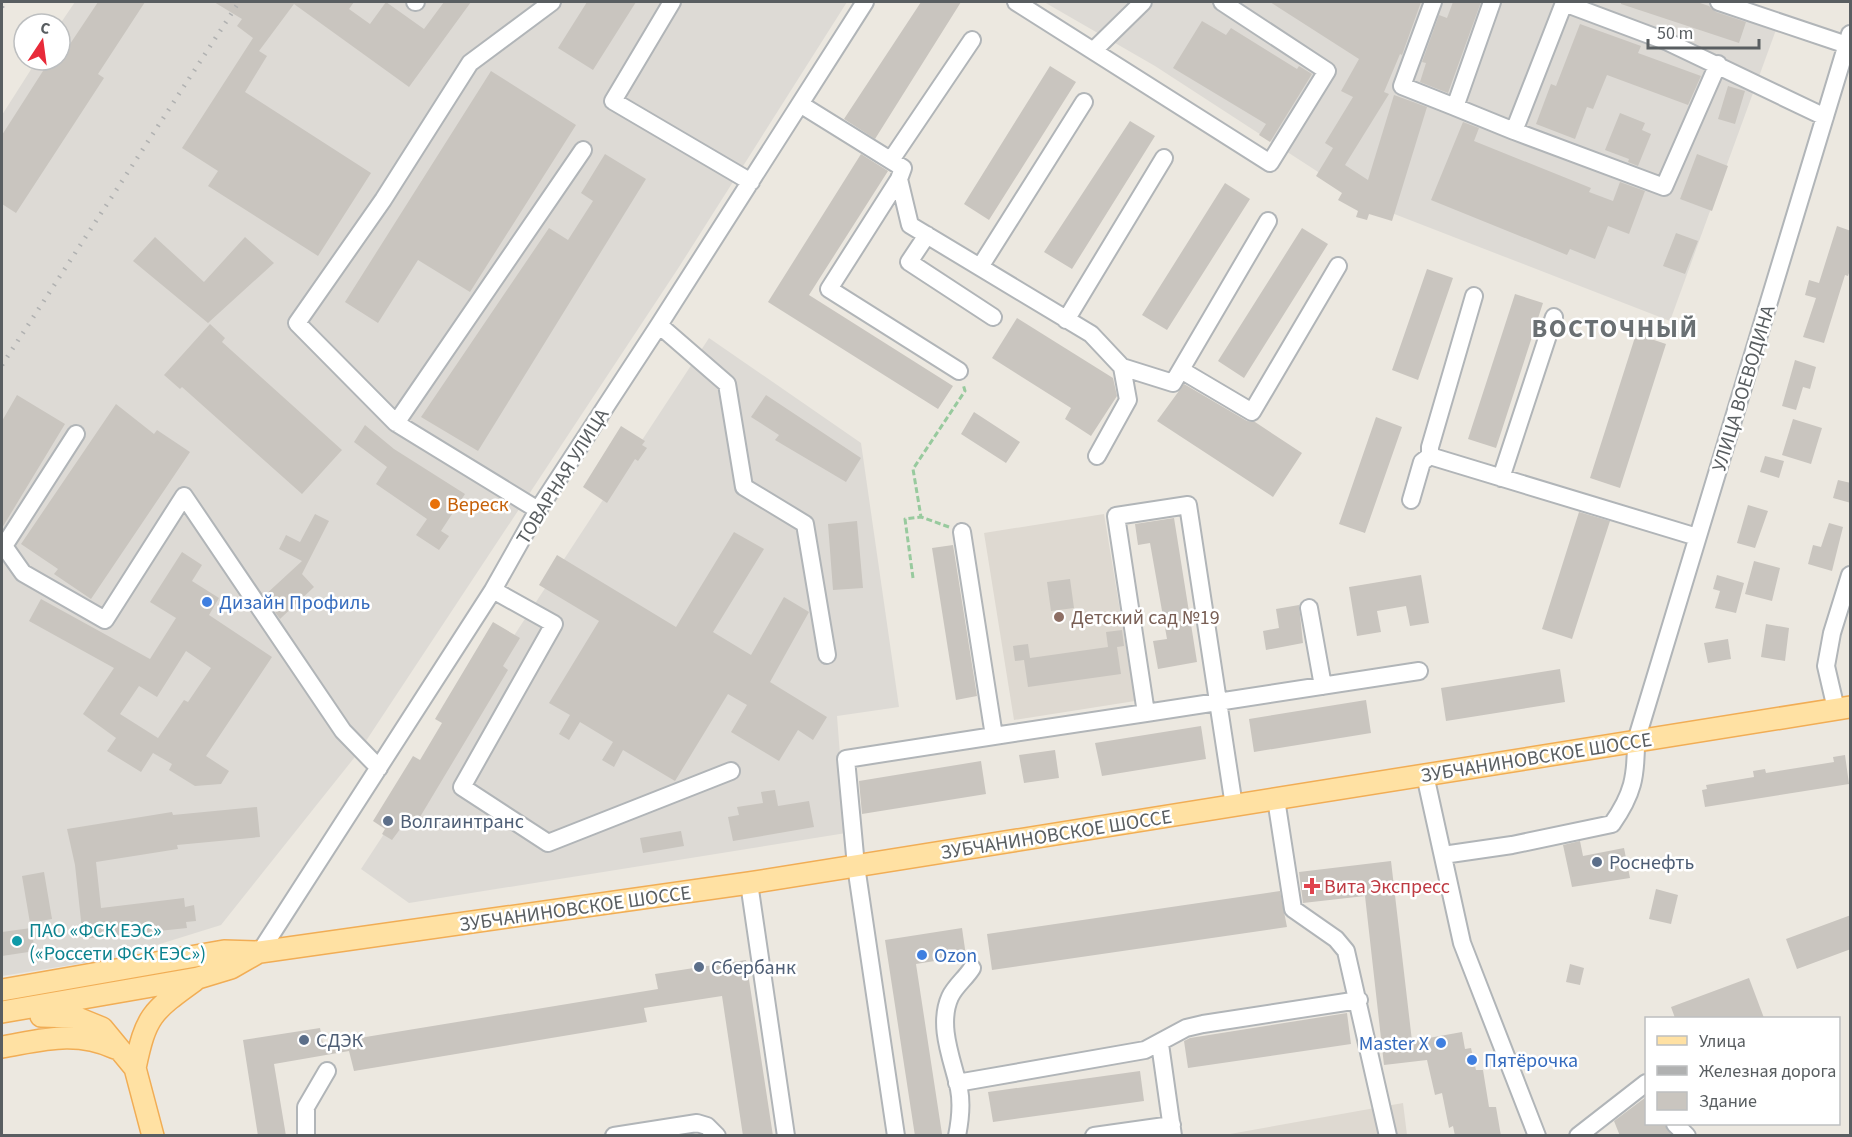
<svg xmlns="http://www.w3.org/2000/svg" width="1852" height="1137" viewBox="0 0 1852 1137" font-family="'Source Sans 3',sans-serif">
  <rect width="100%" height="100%" fill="#ece8e0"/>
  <path fill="#dddad5" d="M75,2H847L679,267L358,753L221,925L115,958L2,976V115L37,60H60V24Z
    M1044,2H1740L1777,27L1670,321L1366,203L1155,66Z
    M709,338L861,443L899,707L837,716L846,833L409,903L361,869Z"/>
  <path fill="#ded9d1" d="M1104,514L1135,701L1014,720L984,533Z
    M1403,1103L1407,1135L1219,1136Z"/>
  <path fill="#c9c5bf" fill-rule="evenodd" d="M98,2H145L98,74L104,78L16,213L2,204V135L50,60H60V50L64,53Z
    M214,2H354L349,9L370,24L386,2L424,29L444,2H471L409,87L294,4L259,51L267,56L245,92L371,173L318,256L208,186L218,171L182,148L253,38L237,26L242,19Z
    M587,2H636L593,70L558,48Z
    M921,2H961L875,139L844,119Z
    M1270,2H1421L1402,55L1400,54L1384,92L1389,94L1345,165L1368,180L1394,95L1427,107L1392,221L1369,214L1367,220L1356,217L1358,211L1338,200L1342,193L1316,176L1333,148L1325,143L1353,97L1341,91L1359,59Z
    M1453,2H1481L1448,93L1420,82L1426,63L1422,62L1439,15L1447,18Z
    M1621,2H1697L1709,6L1716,12L1746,22L1739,43L1621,4Z
    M1202,21L1226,35L1231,28L1297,69L1299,66L1312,74L1270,142L1259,135L1266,124L1173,68Z
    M1580,24L1641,46L1638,53L1701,76L1688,105L1607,75L1593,109L1587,107L1575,139L1536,124L1551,84L1556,86Z
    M1050,66L1076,82L989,220L964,204Z
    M491,71L576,125L470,292L418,260L378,323L345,302Z
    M1728,86L1745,91L1735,124L1718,119Z
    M1620,113L1645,123L1642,130L1651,134L1638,166L1628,162L1629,159L1605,150Z
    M1130,121L1155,136L1072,269L1044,252Z
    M1463,122L1479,128L1474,141L1591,188L1589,192L1613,201L1620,182L1645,191L1629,234L1608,226L1595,259L1570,249L1567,255L1431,200Z
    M605,154L646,179L478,451L421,417L549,228L568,240L593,201L581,193Z
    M861,154L888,171L809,295L953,386L938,409L768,302Z
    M1697,154L1728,166L1712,211L1680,199Z
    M1225,183L1250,199L1167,330L1142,315Z
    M1837,226L1851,231V267L1848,276L1845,275L1824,343L1803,337L1816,298L1805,295L1809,280L1819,283Z
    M1302,228L1328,244L1244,378L1218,361Z
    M1676,233L1698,241L1685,274L1663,266Z
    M155,237L204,282L245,237L274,263L208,323L133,261Z
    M1427,269L1453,278L1418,380L1392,370Z
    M1515,294L1543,303L1496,448L1468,439Z
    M1017,318L1113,378L1117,396L1091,436L1065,419L1071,408L992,358Z
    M210,324L225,338L222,342L342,450L302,494L182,387L180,389L164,375Z
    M1636,334L1666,344L1620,488L1590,478Z
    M1795,360L1816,367L1810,389L1803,387L1796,410L1782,406Z
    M1184,384L1247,421L1255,422L1302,453L1273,497L1157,421Z
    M17,395L65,424L2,528V421Z
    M766,395L861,458L846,482L775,440L779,435L751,417Z
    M116,404L154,434L157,430L190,452L91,599L54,574L58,569L21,544Z
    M974,412L1020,442L1006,463L961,434Z
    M1376,417L1402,427L1365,533L1339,524Z
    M1793,419L1822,428L1811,464L1782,455Z
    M365,425L394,449L465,494L441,531L449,536L439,550L416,535L427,519L376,484L387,467L354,442Z
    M621,426L645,441L642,445L647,448L638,461L635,459L607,503L583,487Z
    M1765,456L1784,461L1779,478L1760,472Z
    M1838,480L1851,483V503L1833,498Z
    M1748,505L1768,511L1755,548L1737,543Z
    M1579,512L1610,521L1572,639L1542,629Z
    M315,514L329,521L302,574L314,587L280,619L264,596L302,561L279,549L286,535L300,542Z
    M1174,518L1197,662L1158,669L1153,641L1167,639L1150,543L1138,545L1135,524Z
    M857,521L863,588L833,590L828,524Z
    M1829,523L1843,527L1832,571L1808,564L1813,545L1821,547Z
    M734,532L764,549L713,632L751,655L784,597L809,612L770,682L827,717L813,740L798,730L779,761L731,732L747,705L728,694L675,781L623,750L614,767L602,760L613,742L580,722L569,740L559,734L570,715L549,703L599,621L539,585L557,555L676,627Z
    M953,545L977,696L956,700L932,548Z
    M182,552L202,565L192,581L219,598L209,615L272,657L206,756L229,771L221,784L195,786L169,770L172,764L153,753L141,772L107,751L116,738L83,714L114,668L29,621L41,599L150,659L176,618L150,602ZM186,651L211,668L188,702L184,700L158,738L120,714L139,686L157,697Z
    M1754,561L1780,568L1772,601L1745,594Z
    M1421,575L1429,623L1410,626L1406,606L1377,611L1381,632L1357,636L1349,587Z
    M1717,575L1744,583L1736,613L1715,608L1720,591L1713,589Z
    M1070,579L1074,608L1051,611L1047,582Z
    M1299,605L1303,643L1266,650L1263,631L1279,628L1276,609Z
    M493,622L520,638L503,666L508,670L417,822L409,817L392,840L382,834L385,829L373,821L413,756L420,760L442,723L435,719Z
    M1766,624L1789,628L1785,661L1761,657Z
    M1122,630L1124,646L1117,647L1121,674L1028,687L1024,660L1015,661L1013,646L1028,644L1030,658L1108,647L1106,632Z
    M1728,639L1731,659L1708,663L1704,643Z
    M1560,669L1565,702L1446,721L1441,688Z
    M1366,700L1371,733L1254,752L1249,719Z
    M1201,726L1206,759L1102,776L1095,743Z
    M1055,750L1059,778L1024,783L1019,755Z
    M1845,755L1849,784L1705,807L1702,790L1707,789L1706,785L1754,777L1753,771L1765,769L1766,773L1834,762L1833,757Z
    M981,761L986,794L862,814L859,781Z
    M775,790L778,806L809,801L814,827L733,841L728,817L739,815L737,807L763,803L761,792Z
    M257,807L260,837L177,845L178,849L96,862L101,908L184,898L185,907L194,905L196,921L186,922L187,928L83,939L75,865L67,829L172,812L173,815Z
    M681,831L684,846L643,853L640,838Z
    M1580,841L1583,856L1624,848L1630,878L1572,887L1563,845Z
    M1391,861L1412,1041L1462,1032L1465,1049L1471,1048L1476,1070H1483L1489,1107H1496L1501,1136H1455L1453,1126L1449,1128L1442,1093L1435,1095L1427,1060L1384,1065L1365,896L1303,903L1299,872Z
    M44,872L52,919L30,923L22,876Z
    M1656,889L1678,895L1671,924L1649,919Z
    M1280,891L1287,927L992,970L987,934Z
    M1851,915V949L1797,969L1786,939Z
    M31,928L35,951L2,956V932Z
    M962,928L966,956L916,964L942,1134L915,1136L885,940Z
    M746,960L773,1136H743L722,996L644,1008L647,1022L354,1071L349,1051L274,1064L286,1136H258L243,1040L320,1028L323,1044L658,989L655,974Z
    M1570,964L1584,968L1580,985L1566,982Z
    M1749,978L1764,1018H1675L1671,1007Z
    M1347,1013L1351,1044L1188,1068L1184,1041L1190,1038Z
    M1140,1071L1144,1101L993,1122L988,1092Z
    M1646,1097L1647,1124H1665L1672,1136H1620L1614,1121Z"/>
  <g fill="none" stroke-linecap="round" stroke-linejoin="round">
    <g stroke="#b1b5b8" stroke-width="20">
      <path id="minor" d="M415,2H416
        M672,2L613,101L751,182
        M1016,2L1270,163L1327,71L1222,2
        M1433,2L1402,86L1455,107
        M1492,2L1455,107L1514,131
        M1719,2L1847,45
        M1094,50L1143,2
        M1718,64L1664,187L1514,131L1564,3L1668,42L1825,117
        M800,104L903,168L899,179L910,225L1091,334L1122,367L1173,383L1268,221
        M891,160L972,40
        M899,179L829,289L959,371
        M927,235L909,262L993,317
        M980,267L1084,102
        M1066,320L1164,158
        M659,325L727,384L744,487L805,524L827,655
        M1181,370L1252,412L1338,266
        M396,423L297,323L383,200L470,63L552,2
        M76,434L4,546L23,573L105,620L184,496L343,731L379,768
        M1097,456L1128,400L1122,367
        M1430,456V447L1474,296
        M1501,478L1554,317
        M1411,500L1422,462L1430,456L1697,537
        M538,510L396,423L583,150
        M962,532L994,736L1146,713
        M493,590L554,624L462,787L548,843L731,771
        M1309,608L1323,686
        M1836,709L1826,666L1832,633L1850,575
        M1425,775L1462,943L1537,1136
        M1276,799L1293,909L1336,939L1346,951L1388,1136
        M1234,806L1188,505L1116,516L1146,713C1237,699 1328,685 1419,671
        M1443,855L1512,845L1612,824C1633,794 1636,777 1636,741L1850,34
        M749,883L786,1136
        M260,952L493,590L538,510L659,325L865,2
        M1160,1044L1173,1136
        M957,1083L1145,1050L1186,1028L1203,1024L1359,1000
        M1675,1124L1687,1136
        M306,1136V1107L327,1071
        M614,1136L697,1123L707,1126L717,1136
        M896,1136L856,866L846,759L994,736
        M957,1136C960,1121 962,1104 959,1089C953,1061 937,1026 950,997C955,986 966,978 972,968
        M1094,1136L1172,1125
        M1578,1136L1646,1083"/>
    </g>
    <g stroke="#f1ad55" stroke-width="24">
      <path id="major" d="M2,990L224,951L260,952L749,883L1850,707
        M2,1012L198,978L231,968L259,952
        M41,1016L75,1017L102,1028L135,1068L153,1136
        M2,1047C43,1040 75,1030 115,1048
        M135,1068C146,1016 151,1012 194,981"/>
    </g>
    <path stroke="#98ca9e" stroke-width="3" stroke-dasharray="6 3" stroke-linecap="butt" d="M949,527L921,517L913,469L965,391L963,384
      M913,578L905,519L921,517"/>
    <use href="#minor" stroke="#fff" stroke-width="16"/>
    <use href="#major" stroke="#ffe1a3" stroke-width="21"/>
    <path stroke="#b0b1b1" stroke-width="4.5" stroke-dasharray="1.5 8" stroke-linecap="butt" d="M2,7L5,2
      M2,365L239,2"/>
  </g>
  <circle fill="#e8710a" stroke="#fff" stroke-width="2" cx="435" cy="504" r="6"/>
  <g fill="#3f7fe0" stroke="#fff" stroke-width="2">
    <circle cx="207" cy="602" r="6"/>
    <circle cx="922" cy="955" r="6"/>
    <circle cx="1441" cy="1043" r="6"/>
    <circle cx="1472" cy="1060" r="6"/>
  </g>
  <circle fill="#8d6e63" stroke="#fff" stroke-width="2" cx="1059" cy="617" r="6"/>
  <g fill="#5c6f8a" stroke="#fff" stroke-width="2">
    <circle cx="388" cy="821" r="6"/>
    <circle cx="1597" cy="862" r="6"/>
    <circle cx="699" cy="967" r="6"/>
    <circle cx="304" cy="1040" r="6"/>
  </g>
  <path fill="#e0444e" stroke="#fff" stroke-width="2" d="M1309 877h6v6h6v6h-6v6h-6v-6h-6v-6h6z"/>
  <circle fill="#0f9aa8" stroke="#fff" stroke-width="2" cx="17" cy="941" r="6"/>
  <g text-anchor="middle" stroke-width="5" stroke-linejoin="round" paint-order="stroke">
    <g font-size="20" fill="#595e61" stroke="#fff">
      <text transform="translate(1743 388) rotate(-73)" y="7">УЛИЦА ВОЕВОДИНА</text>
      <text transform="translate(562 476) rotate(-58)" y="7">ТОВАРНАЯ УЛИЦА</text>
      <text transform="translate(1536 757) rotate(-9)" y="7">ЗУБЧАНИНОВСКОЕ ШОССЕ</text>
      <text transform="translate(1056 834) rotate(-9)" y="7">ЗУБЧАНИНОВСКОЕ ШОССЕ</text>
      <text transform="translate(575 908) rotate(-8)" y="7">ЗУБЧАНИНОВСКОЕ ШОССЕ</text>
    </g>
    <g font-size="20" fill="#c56008" stroke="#fff" text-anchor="start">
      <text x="447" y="511">Вереск</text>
    </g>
    <g font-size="20" fill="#366cbe" stroke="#fff" text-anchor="start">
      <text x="219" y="609">Дизайн Профиль</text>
      <text x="934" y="962">Ozon</text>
      <text x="1429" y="1050" text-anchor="end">Master X</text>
      <text x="1484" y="1067">Пятёрочка</text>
    </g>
    <g font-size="20" fill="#785e54" stroke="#fff" text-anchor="start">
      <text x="1071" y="624">Детский сад №19</text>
    </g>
    <g font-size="20" fill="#4e5e75" stroke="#fff" text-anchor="start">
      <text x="400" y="828">Волгаинтранс</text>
      <text x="1609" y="869">Роснефть</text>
      <text x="711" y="974">Сбербанк</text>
      <text x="316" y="1047">СДЭК</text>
    </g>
    <g font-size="20" fill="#be3a42" stroke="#fff" text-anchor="start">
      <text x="1324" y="893">Вита Экспресс</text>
    </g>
    <g font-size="20" fill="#0d838f" stroke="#fff" text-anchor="start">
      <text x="29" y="937">ПАО «ФСК ЕЭС»<tspan x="29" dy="23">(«Россети ФСК ЕЭС»)</tspan></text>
    </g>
    <g font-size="26" font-weight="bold" letter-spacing="1.5" fill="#6a7073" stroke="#fff">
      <text x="1615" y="337">ВОСТОЧНЫЙ</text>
    </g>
  </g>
  <rect width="1852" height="1137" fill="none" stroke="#595e61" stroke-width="6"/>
  <rect x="1645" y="1017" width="195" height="108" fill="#ffffff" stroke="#bdbfc0" stroke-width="1.5"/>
  <rect x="1657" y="1036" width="30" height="9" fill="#ffe1a3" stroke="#bdbfc0" stroke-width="1.5"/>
  <text x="1699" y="1047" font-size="18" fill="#595e61">Улица</text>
  <rect x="1657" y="1066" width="30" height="9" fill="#b0b1b1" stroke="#bdbfc0" stroke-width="1.5"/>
  <text x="1699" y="1077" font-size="18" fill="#595e61">Железная дорога</text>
  <rect x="1657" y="1092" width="30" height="18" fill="#c9c5bf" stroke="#bdbfc0" stroke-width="1.5"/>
  <text x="1699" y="1107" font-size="18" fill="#595e61">Здание</text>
  <g transform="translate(42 42) rotate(13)"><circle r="28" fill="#ffffff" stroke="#bdbfc0" stroke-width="1.5"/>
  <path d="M0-4.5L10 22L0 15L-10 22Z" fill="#e82a39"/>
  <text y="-9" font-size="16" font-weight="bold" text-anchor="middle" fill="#595e61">С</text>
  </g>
  <path d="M1648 39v9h111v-9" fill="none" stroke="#595e61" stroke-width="3"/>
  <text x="1657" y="39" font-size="18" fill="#595e61" stroke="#ffffff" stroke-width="4.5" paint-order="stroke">50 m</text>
</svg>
